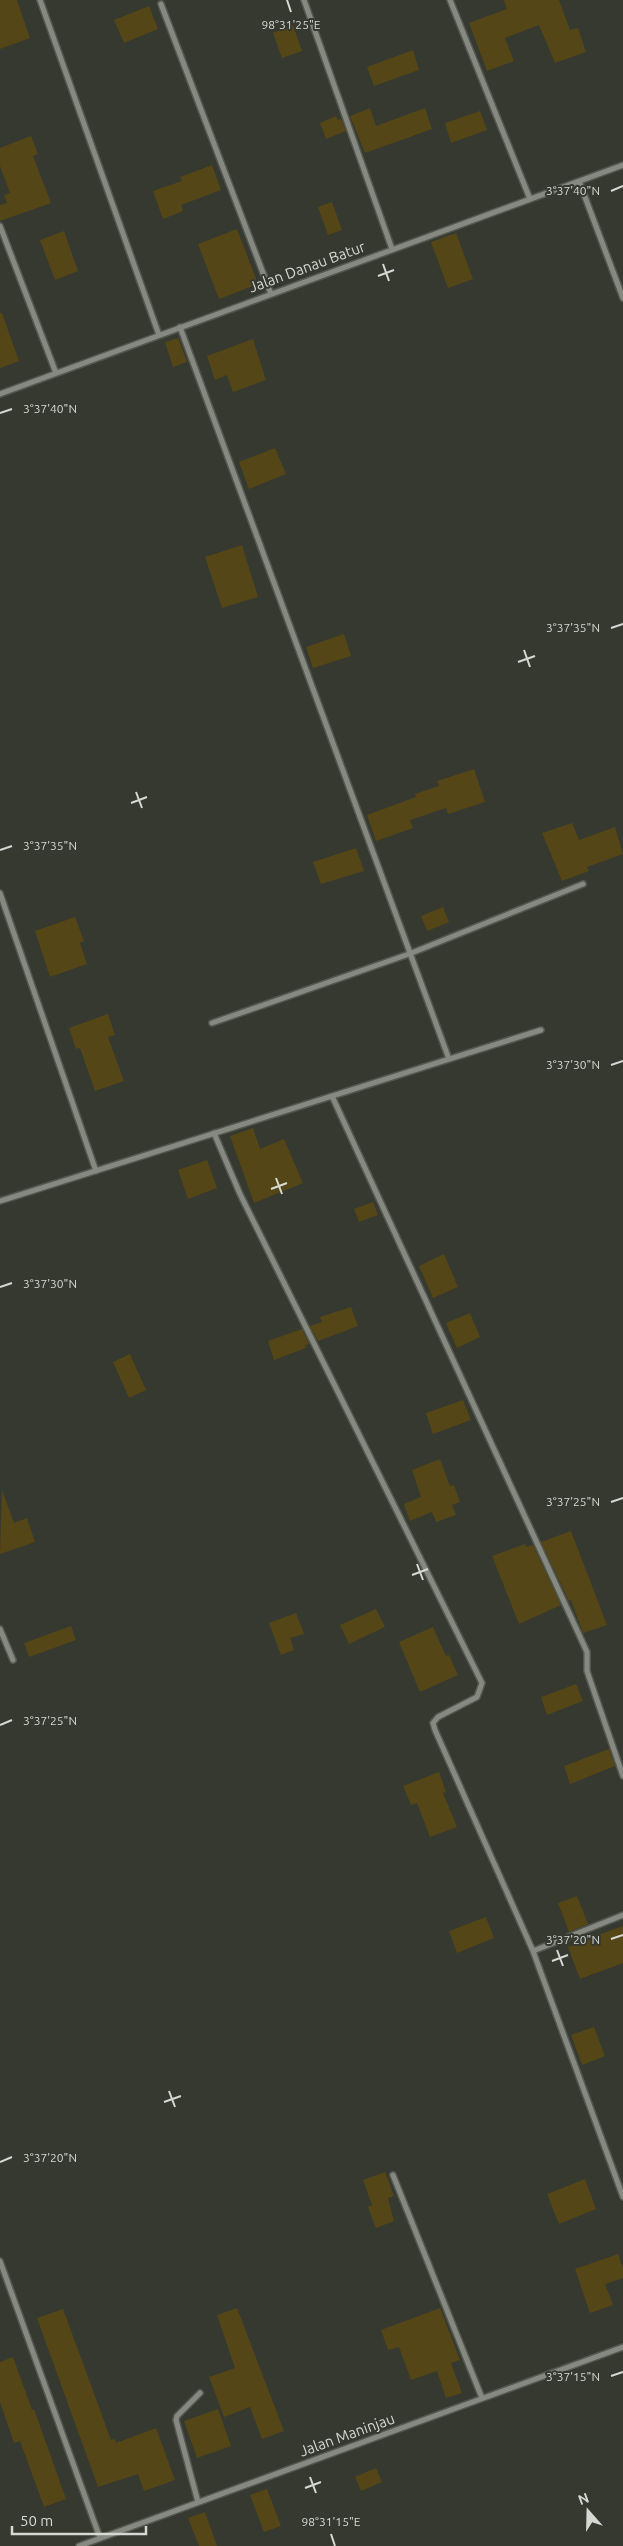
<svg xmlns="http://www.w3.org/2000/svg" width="623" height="2546" viewBox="0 0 623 2546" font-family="Ubuntu,sans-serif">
  <rect width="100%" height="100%" fill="#363930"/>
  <path fill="#544616" d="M0,0H17L30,38L0,49Z
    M504,0H559L570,30L578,28L586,52L555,63L539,25L505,38L514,61L487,71L469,23L507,9Z
    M149,6L158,29L124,43L114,20Z
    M293,25L302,51L282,58L273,33Z
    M413,50L419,70L374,86L367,67Z
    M370,108L376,126L425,108L432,129L365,153L350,116Z
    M480,111L487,130L451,143L445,123Z
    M336,116L338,120L341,119L346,131L326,139L320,123Z
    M31,136L38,154L33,156L51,203L0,221V205L7,203L4,195L10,193L0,166V148Z
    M212,165L221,190L181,205L183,211L163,219L153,191L182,181L180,177Z
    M332,202L342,230L328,235L318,207Z
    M237,229L258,284L219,299L198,244Z
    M64,231L78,271L55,280L40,240Z
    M456,233L473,279L448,288L431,242Z
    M0,313H2L19,361L0,368Z
    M178,338L187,362L173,367L165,342Z
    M253,339L266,380L233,392L227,375L215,380L207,356Z
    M275,448L286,474L249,489L239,462Z
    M242,545L258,597L222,608L205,557Z
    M344,634L351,656L313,668L306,647Z
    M474,769L485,802L448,814L446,808L410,820L413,828L376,841L367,815L416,797L415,794L439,786L437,781Z
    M572,823L579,840L615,827L623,854L587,867L589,871L562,881L542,833Z
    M356,848L364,871L321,884L313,862Z
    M443,907L449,922L427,931L421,916Z
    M75,917L84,941L80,943L87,964L50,977L35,931Z
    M108,1014L115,1035L108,1037L124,1081L95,1091L80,1048L76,1049L69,1028Z
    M253,1128L260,1149L284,1139L303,1183L254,1203L230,1136Z
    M207,1160L217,1188L188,1199L178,1170Z
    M373,1202L378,1215L359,1222L354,1209Z
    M444,1254L458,1287L433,1298L419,1266Z
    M351,1307L358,1326L318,1341L310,1326L322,1322L320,1317Z
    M470,1313L480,1337L457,1348L446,1323Z
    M302,1329L309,1344L305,1345L306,1348L274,1360L268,1341Z
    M130,1354L146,1390L129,1398L113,1362Z
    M463,1400L471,1420L433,1434L426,1413Z
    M440,1459L450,1486L454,1485L460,1502L452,1505L456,1515L436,1522L432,1512L410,1521L404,1504L421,1497L412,1470Z
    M2,1490L14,1523L27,1518L35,1542L0,1554Z
    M571,1531L607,1625L583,1633L571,1600L569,1601L541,1542Z
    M525,1544L526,1547L533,1545L561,1605L519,1624L492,1556Z
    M376,1609L385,1627L349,1644L340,1625Z
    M296,1613L304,1634L290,1638L294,1650L281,1655L269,1623Z
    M71,1626L76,1640L29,1657L24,1643Z
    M433,1627L446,1656L449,1655L458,1675L420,1692L399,1642Z
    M576,1684L583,1701L547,1715L541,1697Z
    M609,1749L615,1766L570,1784L564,1766Z
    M439,1772L446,1792L443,1793L457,1827L430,1837L417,1803L411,1805L403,1786Z
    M577,1896L588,1924L569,1932L558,1903Z
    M486,1917L494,1938L457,1953L449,1931Z
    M623,1926V1963L580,1979L568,1947L574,1945L572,1940L591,1933L592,1937Z
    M594,2027L605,2056L582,2065L571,2035Z
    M385,2172L394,2196L388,2198L394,2221L376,2228L368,2207L372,2205L363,2180Z
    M585,2179L596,2209L559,2224L547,2194Z
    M618,2254L623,2268V2278L605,2284L613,2305L590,2313L575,2269Z
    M237,2308L284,2431L262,2439L250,2407L224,2417L209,2377L235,2368L217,2315Z
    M440,2308L460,2360L451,2363L462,2393L446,2398L437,2371L411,2380L399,2347L388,2350L381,2330Z
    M63,2309L111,2440L115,2439L116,2443L156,2428L175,2480L144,2491L138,2474L98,2487L37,2318Z
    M13,2357L32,2410L34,2409L66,2499L44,2507L20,2441L14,2443L0,2402V2362Z
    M218,2409L231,2446L197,2458L184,2421Z
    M376,2468L382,2482L361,2491L355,2477Z
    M267,2489L281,2526L264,2532L250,2495Z
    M205,2512L217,2546H199L188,2518Z"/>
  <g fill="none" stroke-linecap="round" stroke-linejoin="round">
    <g stroke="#545750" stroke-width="8">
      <path id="minor" d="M40,0L159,335
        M304,0L392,249
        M450,0L530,199
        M161,4L271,294
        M579,181L623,298
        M0,226L56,373
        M180,327L449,1059
        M0,394L623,165
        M0,893L96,1171
        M212,1023L409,954L583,884
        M332,1096L587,1652V1671L623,1776
        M214,1133L240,1194L482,1683L477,1697L438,1717L433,1723L435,1730L533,1951L623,2197
        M0,1201L541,1030
        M0,1629L13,1660
        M533,1951L623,1915
        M393,2175L482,2398
        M0,2261L100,2538
        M198,2502L176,2420L177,2416L200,2393
        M79,2546L623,2347"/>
    </g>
    <use href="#minor" stroke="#85897f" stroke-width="5"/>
  </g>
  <path fill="none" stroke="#d6d8d3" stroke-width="2" d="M287,0L291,12M611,191L623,186M383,264L389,281M378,276L394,270M0,413L12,409M611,628L623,624M524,650L530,667M518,662L535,656M136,792L142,808M131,803L147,797M0,850L12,846M611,1065L623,1061M276,1178L282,1194M271,1189L287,1183M0,1287L12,1283M611,1502L623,1498M417,1564L423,1580M412,1575L428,1569M0,1725L12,1720M611,1939L623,1935M557,1950L563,1966M552,1961L568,1955M169,2091L175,2107M164,2102L181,2096M0,2162L12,2157M611,2376L623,2372M310,2477L316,2493M305,2488L321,2482M331,2534L335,2546"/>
  <g text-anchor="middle" stroke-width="4" stroke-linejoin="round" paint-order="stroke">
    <g font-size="15" fill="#d6d8d3" stroke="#363930">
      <text transform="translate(307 267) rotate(-20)" y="5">Jalan Danau Batur</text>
      <text transform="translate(347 2435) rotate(-20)" y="5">Jalan Maninjau</text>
    </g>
  </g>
  <g font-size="12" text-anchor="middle" fill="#d6d8d3" stroke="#363930" stroke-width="4" stroke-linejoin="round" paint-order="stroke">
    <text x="291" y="29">98°31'25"E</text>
    <text x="573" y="195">3°37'40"N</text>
    <text x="50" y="413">3°37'40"N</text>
    <text x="573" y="632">3°37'35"N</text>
    <text x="50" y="850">3°37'35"N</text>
    <text x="573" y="1069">3°37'30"N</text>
    <text x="50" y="1288">3°37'30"N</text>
    <text x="573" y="1506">3°37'25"N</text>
    <text x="50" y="1725">3°37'25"N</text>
    <text x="573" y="1944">3°37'20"N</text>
    <text x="50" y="2162">3°37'20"N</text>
    <text x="573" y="2381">3°37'15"N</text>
    <text x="331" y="2526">98°31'15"E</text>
  </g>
  <g transform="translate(588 2511) rotate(340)" stroke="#363930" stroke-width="4" paint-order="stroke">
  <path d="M0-4L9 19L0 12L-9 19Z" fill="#d6d8d3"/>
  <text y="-8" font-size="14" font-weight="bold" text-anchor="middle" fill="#d6d8d3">N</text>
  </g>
  <path d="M12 2526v8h134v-8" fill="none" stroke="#d6d8d3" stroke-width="2.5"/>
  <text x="20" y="2526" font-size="15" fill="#d6d8d3" stroke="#363930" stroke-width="4" paint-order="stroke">50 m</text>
</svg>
